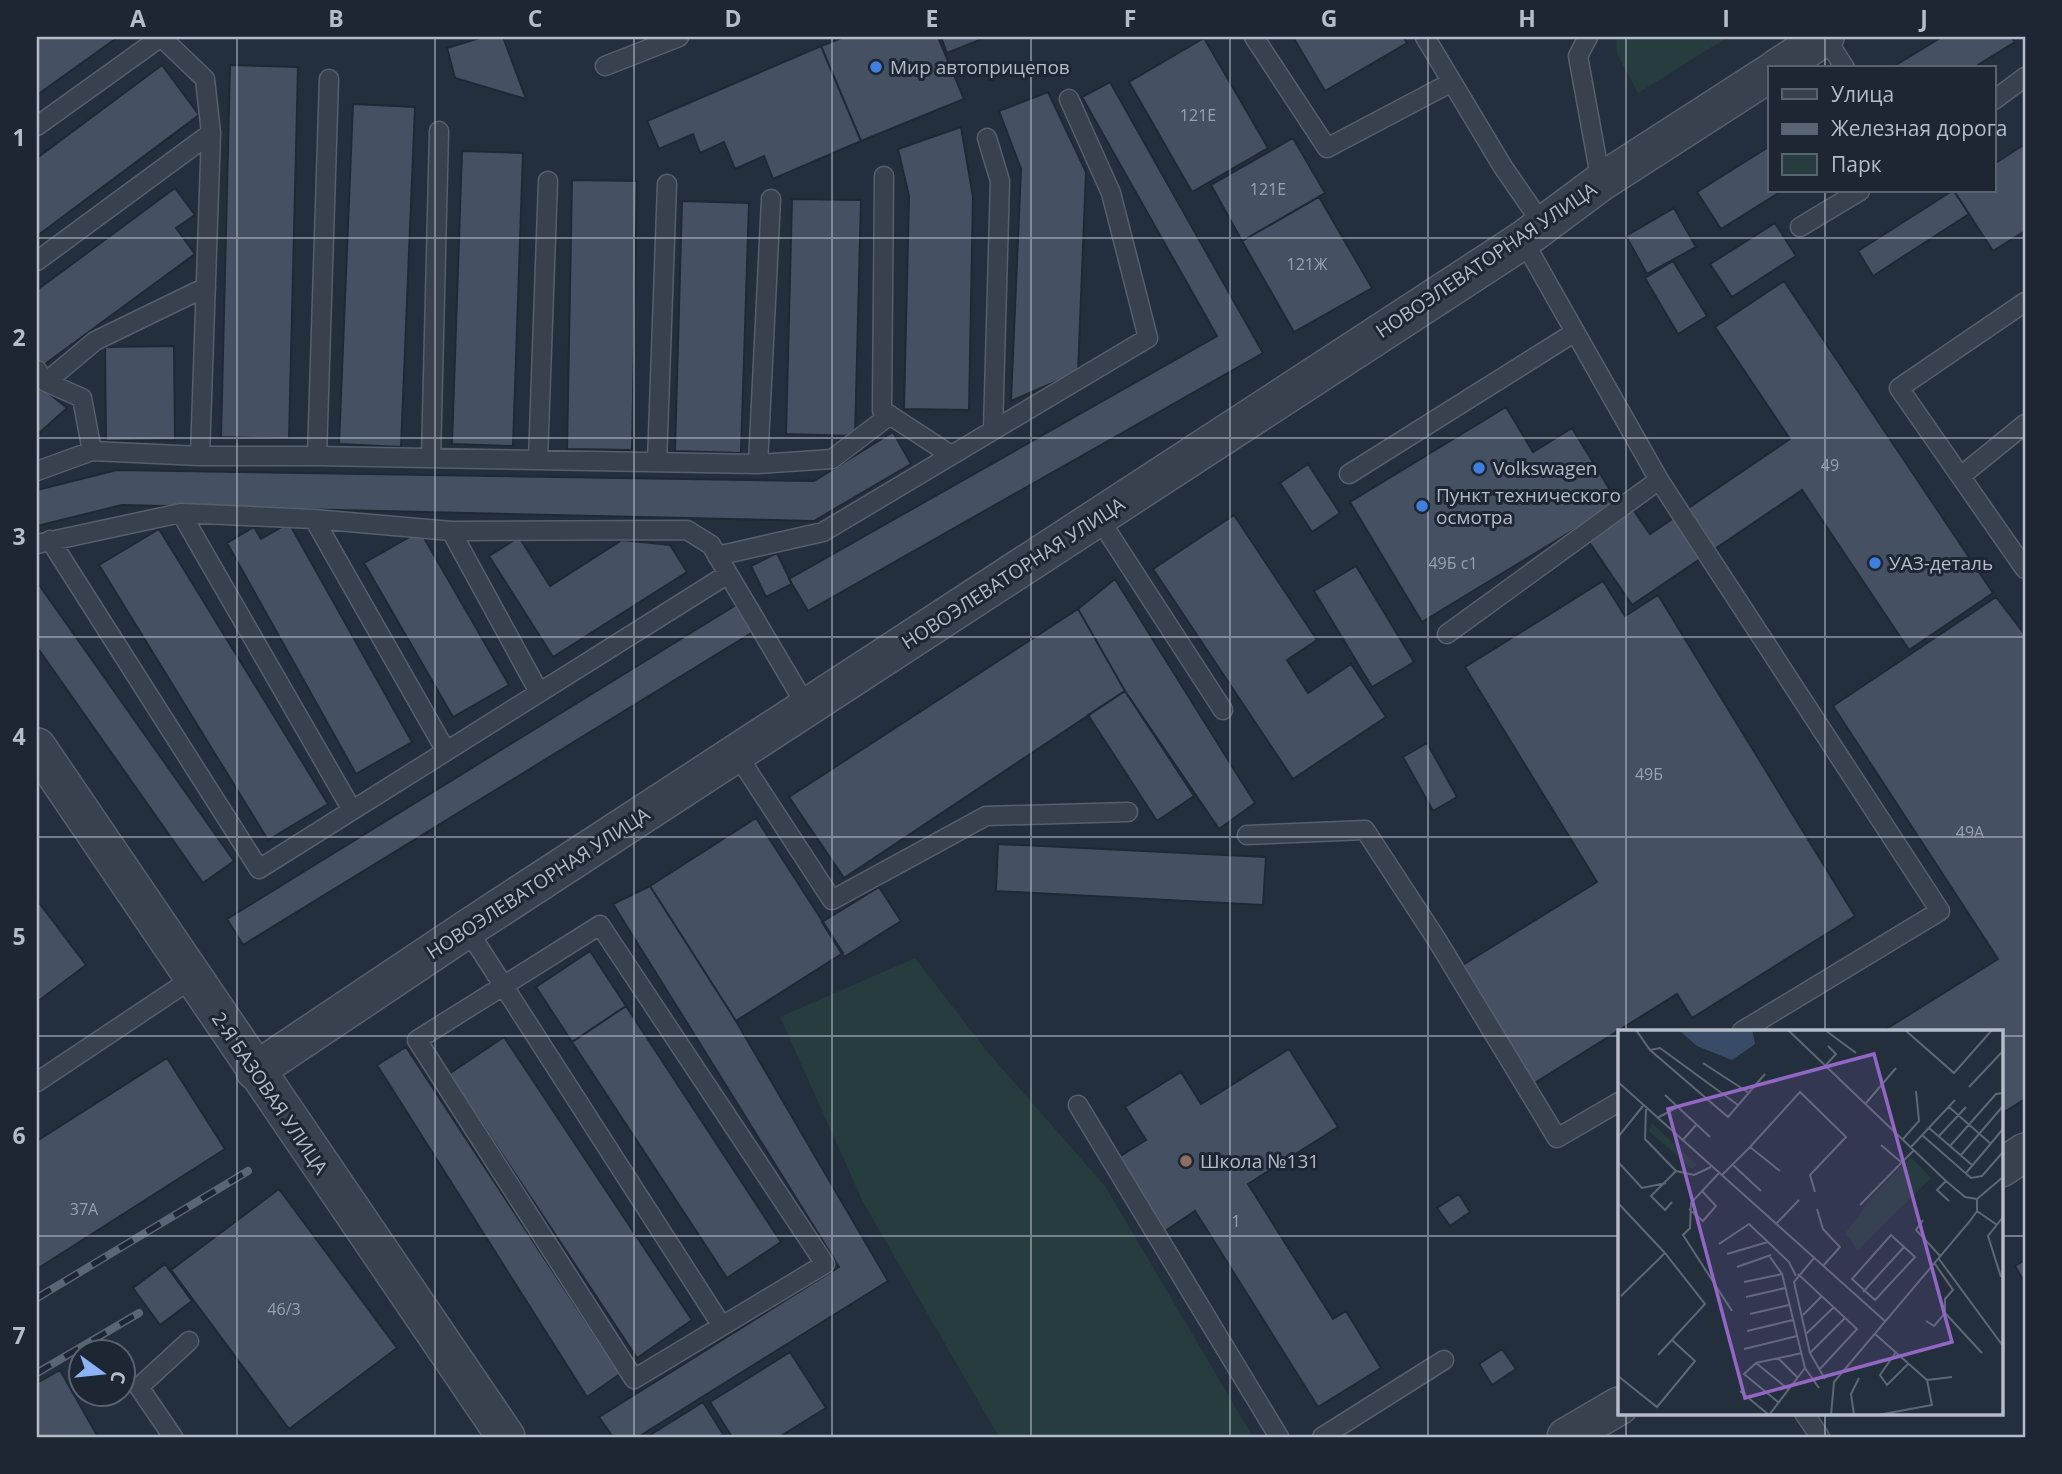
<svg xmlns="http://www.w3.org/2000/svg" width="2062" height="1474" viewBox="0 0 2062 1474" font-family="'Open Sans',sans-serif">
  <rect width="100%" height="100%" fill="#242f3e"/>
  <path fill="#263c3f" d="M1616,37H1728L1638,93L1617,54Z
    M915,958L985,1049L1105,1186L1253,1437H999L863,1202L780,1017Z"/>
  <path fill="#455162" stroke="#1f2835" stroke-width="2" d="M37,37H118L37,95Z
    M483,37H503L526,99L455,78L447,48Z
    M844,37H938L964,99L861,141L821,46Z
    M941,37H987L947,53Z
    M1293,37H1403L1407,43L1325,91Z
    M1942,37H2011L2015,42L1973,68H1891Z
    M1204,38L1268,148L1192,192L1129,82Z
    M821,46L861,141L773,179L764,156L735,169L724,142L700,153L693,134L659,149L647,121Z
    M162,65L199,115L37,236V158Z
    M230,65L298,67L289,439L221,437Z
    M1110,82L1263,353L808,611L789,579L1217,336L1082,97Z
    M1048,92L1086,172L1078,372L1011,401L1021,169L999,111Z
    M353,104L415,107L401,447L339,444Z
    M961,127L973,197L969,410L904,409L909,196L898,149Z
    M1293,138L1325,193L1242,241L1211,185Z
    M2025,144V231L1993,251L1954,191H1994V164Z
    M1770,146V191H1782L1721,229L1697,192Z
    M462,151L523,153L513,446L452,444Z
    M572,180L637,181L632,450L567,449Z
    M175,188L195,215L176,228L195,254L41,367L37,361V290Z
    M1952,191H1954L1969,214L1873,276L1858,251Z
    M1319,197L1372,288L1294,332L1242,241Z
    M792,199L861,200L855,436L786,434Z
    M682,201L749,203L741,453L675,451Z
    M1674,208L1696,247L1647,274L1626,236Z
    M1775,223L1796,256L1732,297L1710,264Z
    M1673,261L1707,316L1678,334L1645,278Z
    M1784,281L1993,593L1909,650L1802,490L1632,605L1587,539L1632,508L1650,534L1790,439L1715,327Z
    M174,346L175,440L106,441L105,347Z
    M37,384L67,408L37,435Z
    M1506,407L1533,452L1572,428L1618,503L1422,622L1350,502Z
    M893,432L911,464L814,521L122,505L37,526V490L117,470L814,481Z
    M1308,464L1340,513L1312,532L1280,483Z
    M1234,515L1317,640L1287,660L1308,693L1351,664L1386,717L1293,779L1153,569Z
    M289,523L412,742L356,774L227,543L254,527L261,539Z
    M159,529L328,804L268,840L99,565Z
    M420,531L509,685L453,717L364,563Z
    M519,537L550,586L622,540L670,545L687,572L553,657L489,556Z
    M777,553L792,584L766,597L751,566Z
    M1356,566L1414,662L1372,687L1314,591Z
    M1115,579L1255,803L1219,829L1125,691L1078,609Z
    M1603,581L1625,616L1658,595L1855,916L1692,1018L1677,994L1533,1084L1461,966L1597,882L1465,667Z
    M37,582L234,861L203,883L37,647Z
    M1996,597L2025,635V1099L2001,1114V1031H1883L1998,959L1833,706Z
    M736,605L753,632L243,945L227,919Z
    M1078,609L1125,691L844,878L789,797Z
    M1125,691L1194,796L1157,821L1088,715Z
    M1427,743L1457,797L1433,811L1403,757Z
    M756,818L843,953L736,1021L650,886Z
    M998,844L1266,857L1263,905L996,891Z
    M650,886L736,1021L888,1281L638,1437H613L599,1417L839,1267L613,904Z
    M879,887L901,921L844,957L822,922Z
    M37,900L86,965L37,1002Z
    M590,951L626,1006L572,1042L536,987Z
    M626,1006L781,1242L727,1278L572,1042Z
    M504,1037L692,1320L637,1358L449,1074Z
    M406,1047L620,1374L587,1397L377,1065Z
    M1289,1049L1338,1127L1248,1184L1333,1319L1346,1311L1381,1368L1318,1407L1195,1211L1165,1231L1119,1157L1146,1140L1125,1107L1181,1072L1201,1104Z
    M167,1058L225,1149L37,1269V1141Z
    M279,1189L397,1348L289,1429L171,1270Z
    M1459,1194L1470,1212L1450,1226L1437,1208Z
    M2025,1260V1283L2015,1266Z
    M165,1264L192,1301L160,1325L133,1288Z
    M1502,1349L1516,1369L1492,1385L1479,1364Z
    M790,1352L826,1408L779,1437H732L710,1402Z
    M60,1370L98,1437H37V1383Z
    M703,1402L723,1434L719,1437H647Z"/>
  <g fill="none" stroke-linecap="round" stroke-linejoin="round">
    <g stroke="#565f6c" stroke-width="21">
      <path id="lane" d="M1254,37L1327,148L1452,82
        M1425,37L1503,167L1543,225
        M1588,37L1578,56L1601,182
        M1825,37L1845,68
        M605,66L679,37
        M1994,100L2025,77
        M37,126L161,37L205,79L211,133L200,456
        M987,138L1000,181L993,430
        M884,176L882,410L951,455
        M1800,227L1860,191
        M37,261L211,133
        M2025,302L1899,388L2025,569
        M37,370L46,382L82,398L92,451
        M46,382L95,341L206,287
        M317,456L329,79
        M431,458L439,131
        M538,460L548,181
        M657,462L667,184
        M758,464L771,199
        M37,471L92,451L200,456H317L758,464L832,459L890,415
        M1349,474L1575,332
        M1961,476L2025,424
        M1659,480L1940,911L1742,1031
        M181,513L352,810
        M1098,517L1223,710
        M314,519L446,751
        M451,531L539,692
        M50,540L259,869L728,574
        M37,544L181,513L314,519L451,531L687,530L711,545L807,707
        M717,556L823,532L1148,338L1111,193L1069,99
        M1447,634L1659,480L1523,240
        M736,753L832,900L986,816L1128,812
        M1247,835L1365,830L1437,940L1557,1138L1619,1102
        M600,925L825,1264L634,1379L417,1040Z
        M467,929L722,1326
        M37,1082L193,978
        M1078,1105L1279,1437
        M1804,1413L1820,1437
        M173,1437L139,1387L189,1341
        M1322,1437L1444,1360"/>
    </g>
    <g stroke="#565f6c" stroke-width="40">
      <path id="street" d="M1777,68L1825,37
        M37,747L506,1437
        M255,1071L467,929L1523,240L1601,182L1770,73
        M2001,1168L2025,1152
        M1566,1437L1619,1406"/>
    </g>
    <use href="#lane" stroke="#38414e" stroke-width="18"/>
    <use href="#street" stroke="#38414e" stroke-width="37"/>
    <g stroke="#5a6575" stroke-width="8">
      <path id="rail" d="M37,1298L248,1171
        M37,1373L139,1313"/>
    </g>
    <use href="#rail" stroke="#1d2633" stroke-width="5" stroke-dasharray="16" stroke-linecap="butt"/>
  </g>
  <path fill="none" stroke="#b4bcc9" stroke-width="2" stroke-opacity="0.55" d="M237,37V1437M435,37V1437M634,37V1437M832,37V1437M1031,37V1437M1230,37V1437M1428,37V1437M1626,37V1031M1825,37V68M1825,191V1031M37,238H2025M37,438H2025M37,637H2025M37,837H2025M37,1036H1619M2001,1036H2025M37,1236H1619M2001,1236H2025M1626,1413V1437M1825,1413V1437"/>
  <g fill="#3f7fe0" stroke="#1d2633" stroke-width="2.5">
    <circle cx="876" cy="67" r="7"/>
    <circle cx="1479" cy="468" r="7"/>
    <circle cx="1422" cy="506" r="7"/>
    <circle cx="1875" cy="563" r="7"/>
  </g>
  <circle fill="#8d6e63" stroke="#1d2633" stroke-width="2.5" cx="1186" cy="1161" r="7"/>
  <g text-anchor="middle" stroke-width="6" stroke-linejoin="round" paint-order="stroke">
    <g font-size="16" fill="#98a1af">
      <text x="1198" y="121">121Е</text>
      <text x="1268" y="195">121Е</text>
      <text x="1307" y="270">121Ж</text>
      <text x="1830" y="471">49</text>
      <text x="1453" y="569">49Б с1</text>
      <text x="1649" y="780">49Б</text>
      <text x="1970" y="838">49А</text>
      <text x="84" y="1215">37А</text>
      <text x="1236" y="1227">1</text>
      <text x="284" y="1315">46/3</text>
    </g>
    <g font-size="19" fill="#b4bcc9" stroke="#1d2633" text-anchor="start">
      <text x="890" y="74">Мир автоприцепов</text>
      <text x="1493" y="475">Volkswagen</text>
      <text x="1436" y="502">Пункт технического<tspan x="1436" dy="22">осмотра</tspan></text>
      <text x="1889" y="570">УАЗ-деталь</text>
      <text x="1200" y="1168">Школа №131</text>
    </g>
    <g font-size="19" fill="#b4bcc9" stroke="#1d2633">
      <text transform="translate(1486 260) rotate(-34)" y="7">НОВОЭЛЕВАТОРНАЯ УЛИЦА</text>
      <text transform="translate(1013 573) rotate(-33)" y="7">НОВОЭЛЕВАТОРНАЯ УЛИЦА</text>
      <text transform="translate(538 883) rotate(-33)" y="7">НОВОЭЛЕВАТОРНАЯ УЛИЦА</text>
      <text transform="translate(270 1093) rotate(56)" y="7">2-Я БАЗОВАЯ УЛИЦА</text>
    </g>
  </g>
  <g transform="translate(1618 1030)">
    <rect width="385" height="385" fill="#242f3e"/>
    <path d="M34,93L79,135L74,139L31,101ZM293,127L313,148L240,220L227,204L252,169Z" fill="#263c3f"/>
    <path d="M61,0H134L137,14L114,30L79,16Z" fill="#394c67"/>
    <path fill="none" stroke="#5e6776" stroke-width="2" d="M18,0L32,20L110,87L147,44M170,0L328,151L347,167L359,169M207,0L238,23M287,0L336,43L374,0M32,20L42,18L120,75M85,33L131,63M207,36L218,24L210,16M0,52L268,292M351,57L385,21M47,65L92,107M248,73L278,38M331,77L373,114M28,79L27,109L58,141L76,145L93,137M39,88L58,78M311,98L354,135M304,105L353,148L364,146L385,122M321,106L348,77M0,107L25,76M285,109L301,91L298,61M64,111L78,95M263,115L283,132M332,116L378,64L385,63M132,117L182,62L228,107L192,145L197,162M293,117L337,70M343,125L385,76M0,132L24,158L48,153M115,135L143,161M101,143L73,173L72,198L65,205L114,281M348,143L385,99M104,145L132,117L162,141M328,151L319,160L331,171M359,169L385,147M54,172L47,180L33,166L58,141M0,173L47,223L3,266M242,175L296,120M71,179L85,191L98,176L84,161M199,179L205,199L222,217L205,236M359,181L379,195M305,190L298,200L323,227M158,194L181,170M273,205L297,227L257,270L234,249ZM101,214L131,194L171,232L178,246M109,224L150,212M152,227L164,244L187,338L201,358M196,228L176,252L192,323L207,349M321,229L385,316M317,234L335,260L327,269V283L364,323M119,237L153,225M180,244L239,299L201,340M383,247L370,206L385,187M126,252L164,244M245,262L286,217M128,267L167,258M132,284L171,275M185,285L204,266M308,291L316,296L327,283M129,301L175,290M188,304L216,277M257,304L309,350L314,375L260,385M126,319L179,306M278,322L262,345L269,355L290,334M192,323L227,288M40,325L87,274L47,223M160,328L179,347M138,333L170,359M0,346L39,377L77,331L54,310M309,350L334,347M122,361L151,385M160,372L126,344L138,333L184,323M151,385L187,338M213,385L216,352L352,191L359,181V169M236,385L233,364L241,348"/>
    <path fill="#9266c3" fill-opacity="0.15" stroke="#9266c3" stroke-width="3.5" d="M256,24L334,312L127,368L50,79Z"/>
    <rect width="385" height="385" fill="none" stroke="#b4bcc9" stroke-width="3.5"/>
  </g>
  <rect width="2062" height="1474" fill="none" stroke="#1d2633" stroke-width="77"/>
  <rect x="1768" y="66" width="228" height="126" fill="#1d2633" stroke="#59626f" stroke-width="2"/>
  <rect x="1782" y="89" width="35" height="10" fill="#38414e" stroke="#59626f" stroke-width="2"/>
  <text x="1831" y="102" font-size="21" fill="#b4bcc9">Улица</text>
  <rect x="1782" y="124" width="35" height="10" fill="#5a6575" stroke="#59626f" stroke-width="2"/>
  <text x="1831" y="136" font-size="21" fill="#b4bcc9">Железная дорога</text>
  <rect x="1782" y="154" width="35" height="21" fill="#263c3f" stroke="#59626f" stroke-width="2"/>
  <text x="1831" y="172" font-size="21" fill="#b4bcc9">Парк</text>
  <g transform="translate(102 1373) rotate(105)"><circle r="33" fill="#1d2633" stroke="#59626f" stroke-width="2"/>
  <path d="M0-5L12 26L0 18L-12 26Z" fill="#8ab4f8"/>
  <text y="-10" font-size="19" font-weight="bold" text-anchor="middle" fill="#b4bcc9">С</text>
  </g>
  <rect x="38" y="38" width="1986" height="1398" fill="none" stroke="#b4bcc9" stroke-width="2.5"/>
  <g font-size="23" text-anchor="middle" font-weight="bold" fill="#b4bcc9">
    <text x="138" y="27">A</text>
    <text x="336" y="27">B</text>
    <text x="535" y="27">C</text>
    <text x="733" y="27">D</text>
    <text x="932" y="27">E</text>
    <text x="1130" y="27">F</text>
    <text x="1329" y="27">G</text>
    <text x="1527" y="27">H</text>
    <text x="1726" y="27">I</text>
    <text x="1924" y="27">J</text>
    <text x="19" y="146">1</text>
    <text x="19" y="346">2</text>
    <text x="19" y="545">3</text>
    <text x="19" y="745">4</text>
    <text x="19" y="945">5</text>
    <text x="19" y="1144">6</text>
    <text x="19" y="1344">7</text>
  </g>
</svg>
